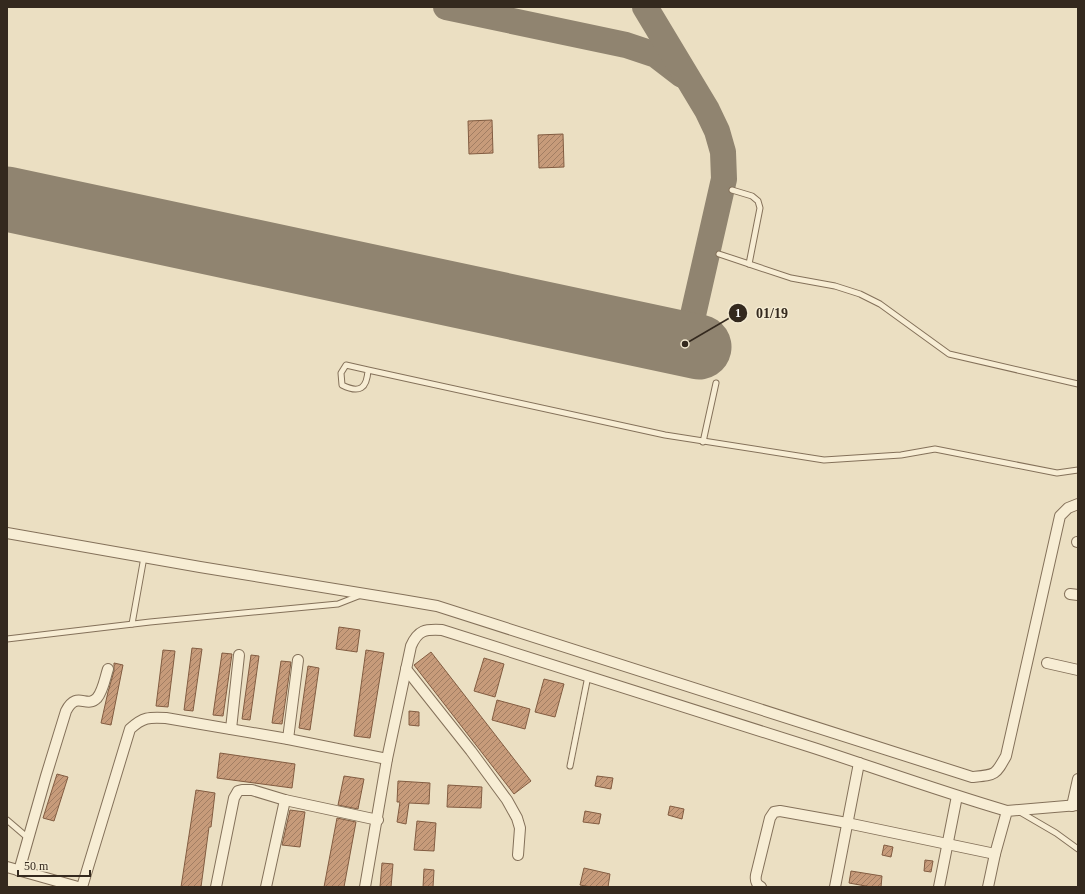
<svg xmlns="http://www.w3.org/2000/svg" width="1085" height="894" font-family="Georgia,serif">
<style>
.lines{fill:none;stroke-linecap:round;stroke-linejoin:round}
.taxiway{stroke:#908470;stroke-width:26}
.runway{stroke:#908470;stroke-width:65}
.building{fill:url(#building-hatch);stroke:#825c41}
.lane-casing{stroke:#84715a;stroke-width:7}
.street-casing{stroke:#84715a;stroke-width:12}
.lane{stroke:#f7edd4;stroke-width:5}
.street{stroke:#f7edd4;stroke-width:10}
.leader{fill:none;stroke:#34291e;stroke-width:1.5}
.callout-dot{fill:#34291e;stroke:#f3ead1;stroke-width:1.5}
.mark-label{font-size:12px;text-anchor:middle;font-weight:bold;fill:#fff}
.callout-label{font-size:14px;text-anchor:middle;font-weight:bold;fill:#34291e;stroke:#f3ead1;stroke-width:3;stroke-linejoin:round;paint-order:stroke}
</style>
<defs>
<pattern id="building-hatch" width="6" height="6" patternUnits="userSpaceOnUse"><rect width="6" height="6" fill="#c79b7a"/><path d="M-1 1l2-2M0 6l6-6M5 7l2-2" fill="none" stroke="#a27e63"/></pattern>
</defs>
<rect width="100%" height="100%" fill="#ebdfc2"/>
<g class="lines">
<g class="taxiway">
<path d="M446,7L626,45L656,55L682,75"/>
<path d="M645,7L707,110L717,131L723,152L724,179L693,315L685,344"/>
</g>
<path class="runway" d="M7,199L699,347"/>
</g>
<g class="building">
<path d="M492,120L493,153L469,154L468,121Z"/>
<path d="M563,134L564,167L539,168L538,135Z"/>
<path d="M339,627L360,630L357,652L336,649Z"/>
<path d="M192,648L202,649L193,711L184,710Z"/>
<path d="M163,650L175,651L168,707L156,706Z"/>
<path d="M366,650L384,653L370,738L354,736Z"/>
<path d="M431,652L531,781L514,794L414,665Z"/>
<path d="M222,653L232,654L223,716L213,715Z"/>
<path d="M251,655L259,656L250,720L242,719Z"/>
<path d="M484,658L504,664L495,697L474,691Z"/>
<path d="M281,661L291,662L282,724L272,723Z"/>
<path d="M114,663L123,665L111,725L101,723L108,692L114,671Z"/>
<path d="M308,666L319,668L310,730L299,728Z"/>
<path d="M544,679L564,684L555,717L535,712Z"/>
<path d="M497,700L530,709L525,729L492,720Z"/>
<path d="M409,711L419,712V726L409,725Z"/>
<path d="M220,753L295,764L292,788L217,778Z"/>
<path d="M57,774L68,777L54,821L43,818Z"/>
<path d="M344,776L364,779L358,809L338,805Z"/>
<path d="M597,776L613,778L611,789L595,786Z"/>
<path d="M398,781L430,783L429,804L409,803L406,824L397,822L400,802H397Z"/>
<path d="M448,785L482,787L481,808L447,807Z"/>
<path d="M196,790L215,793L211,827H209L201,887H181Z"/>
<path d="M670,806L684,809L682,819L668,815Z"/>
<path d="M290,810L305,812L300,847L282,845Z"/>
<path d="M585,811L601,814L599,824L583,822Z"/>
<path d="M337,818L356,822L344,887H324Z"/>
<path d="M417,821L436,823L434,851L414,850Z"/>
<path d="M884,845L893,847L891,857L882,855Z"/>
<path d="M925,860L933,861L931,872L924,871Z"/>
<path d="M382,863L393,864L391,887H380Z"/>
<path d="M584,868L610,874L608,887H591L580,885Z"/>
<path d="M424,869L434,870L433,887H423Z"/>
<path d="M851,871L882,876L881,887H871L849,883Z"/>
</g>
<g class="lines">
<defs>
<g id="lane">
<path d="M732,190L752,196L758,201L760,208L749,264"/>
<path d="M719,254L791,278L835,286L860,294L880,304L949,354L1078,384"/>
<path d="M368,370C367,388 360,394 342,385L341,373L346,365L368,370L665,435L824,460L901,455L935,449L1057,473L1078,470"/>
<path d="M703,442L716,383"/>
<path d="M132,624L144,557"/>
<path d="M7,639L150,622L338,604L361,595"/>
<path d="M570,766L588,676"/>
<path d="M1020,812L1056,833L1078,849"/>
<path d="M7,820L28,838"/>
</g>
<g id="street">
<path d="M7,533L200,567L402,600L437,606L972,777C995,775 995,776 1006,756L1060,516L1068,508L1078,504"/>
<path d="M1077,542H1078"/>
<path d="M1070,594L1078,595"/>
<path d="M1047,663L1078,670"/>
<path d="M406,669L471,751L507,800L517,818L520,828L518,855"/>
<path d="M231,729L239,655"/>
<path d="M288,739L298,660"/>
<path d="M1072,806L1078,779"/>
<path d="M7,867L78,887"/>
<path d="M19,871L46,776L66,711C77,690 86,709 97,698C103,691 105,678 108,669"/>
<path d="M82,887L130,729C143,717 149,717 166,718L288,739L387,759"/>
<path d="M216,887L234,798L238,791L242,790H252L285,800L378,820"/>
<path d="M266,887L285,800"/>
<path d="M365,887L387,759L411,646C418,630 425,629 442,630C566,669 690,708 814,748C878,769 942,792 1007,811"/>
<path d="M761,887C756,884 755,881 756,875L770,818L774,812L780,811L847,823L995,854"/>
<path d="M835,887L859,763"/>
<path d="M939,887L957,796"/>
<path d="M988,887L995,854L1007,811L1078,805"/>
</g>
</defs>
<use href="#lane" class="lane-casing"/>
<use href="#street" class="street-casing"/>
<use href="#lane" class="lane"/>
<use href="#street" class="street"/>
</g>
<path class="leader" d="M685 344L738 313"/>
<g class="callout-dot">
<circle cx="685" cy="344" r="4"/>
<circle cx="738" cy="313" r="10"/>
</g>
<g class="mark-label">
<text x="738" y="317">1</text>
</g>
<g class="callout-label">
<text x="772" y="318">01/19</text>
</g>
<rect width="1085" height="894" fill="none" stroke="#34291e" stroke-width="16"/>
<path d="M18 870v6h72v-6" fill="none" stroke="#34291e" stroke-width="2"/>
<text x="24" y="870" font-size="12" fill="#34291e" stroke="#f3ead1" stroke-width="3" paint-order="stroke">50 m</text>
</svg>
